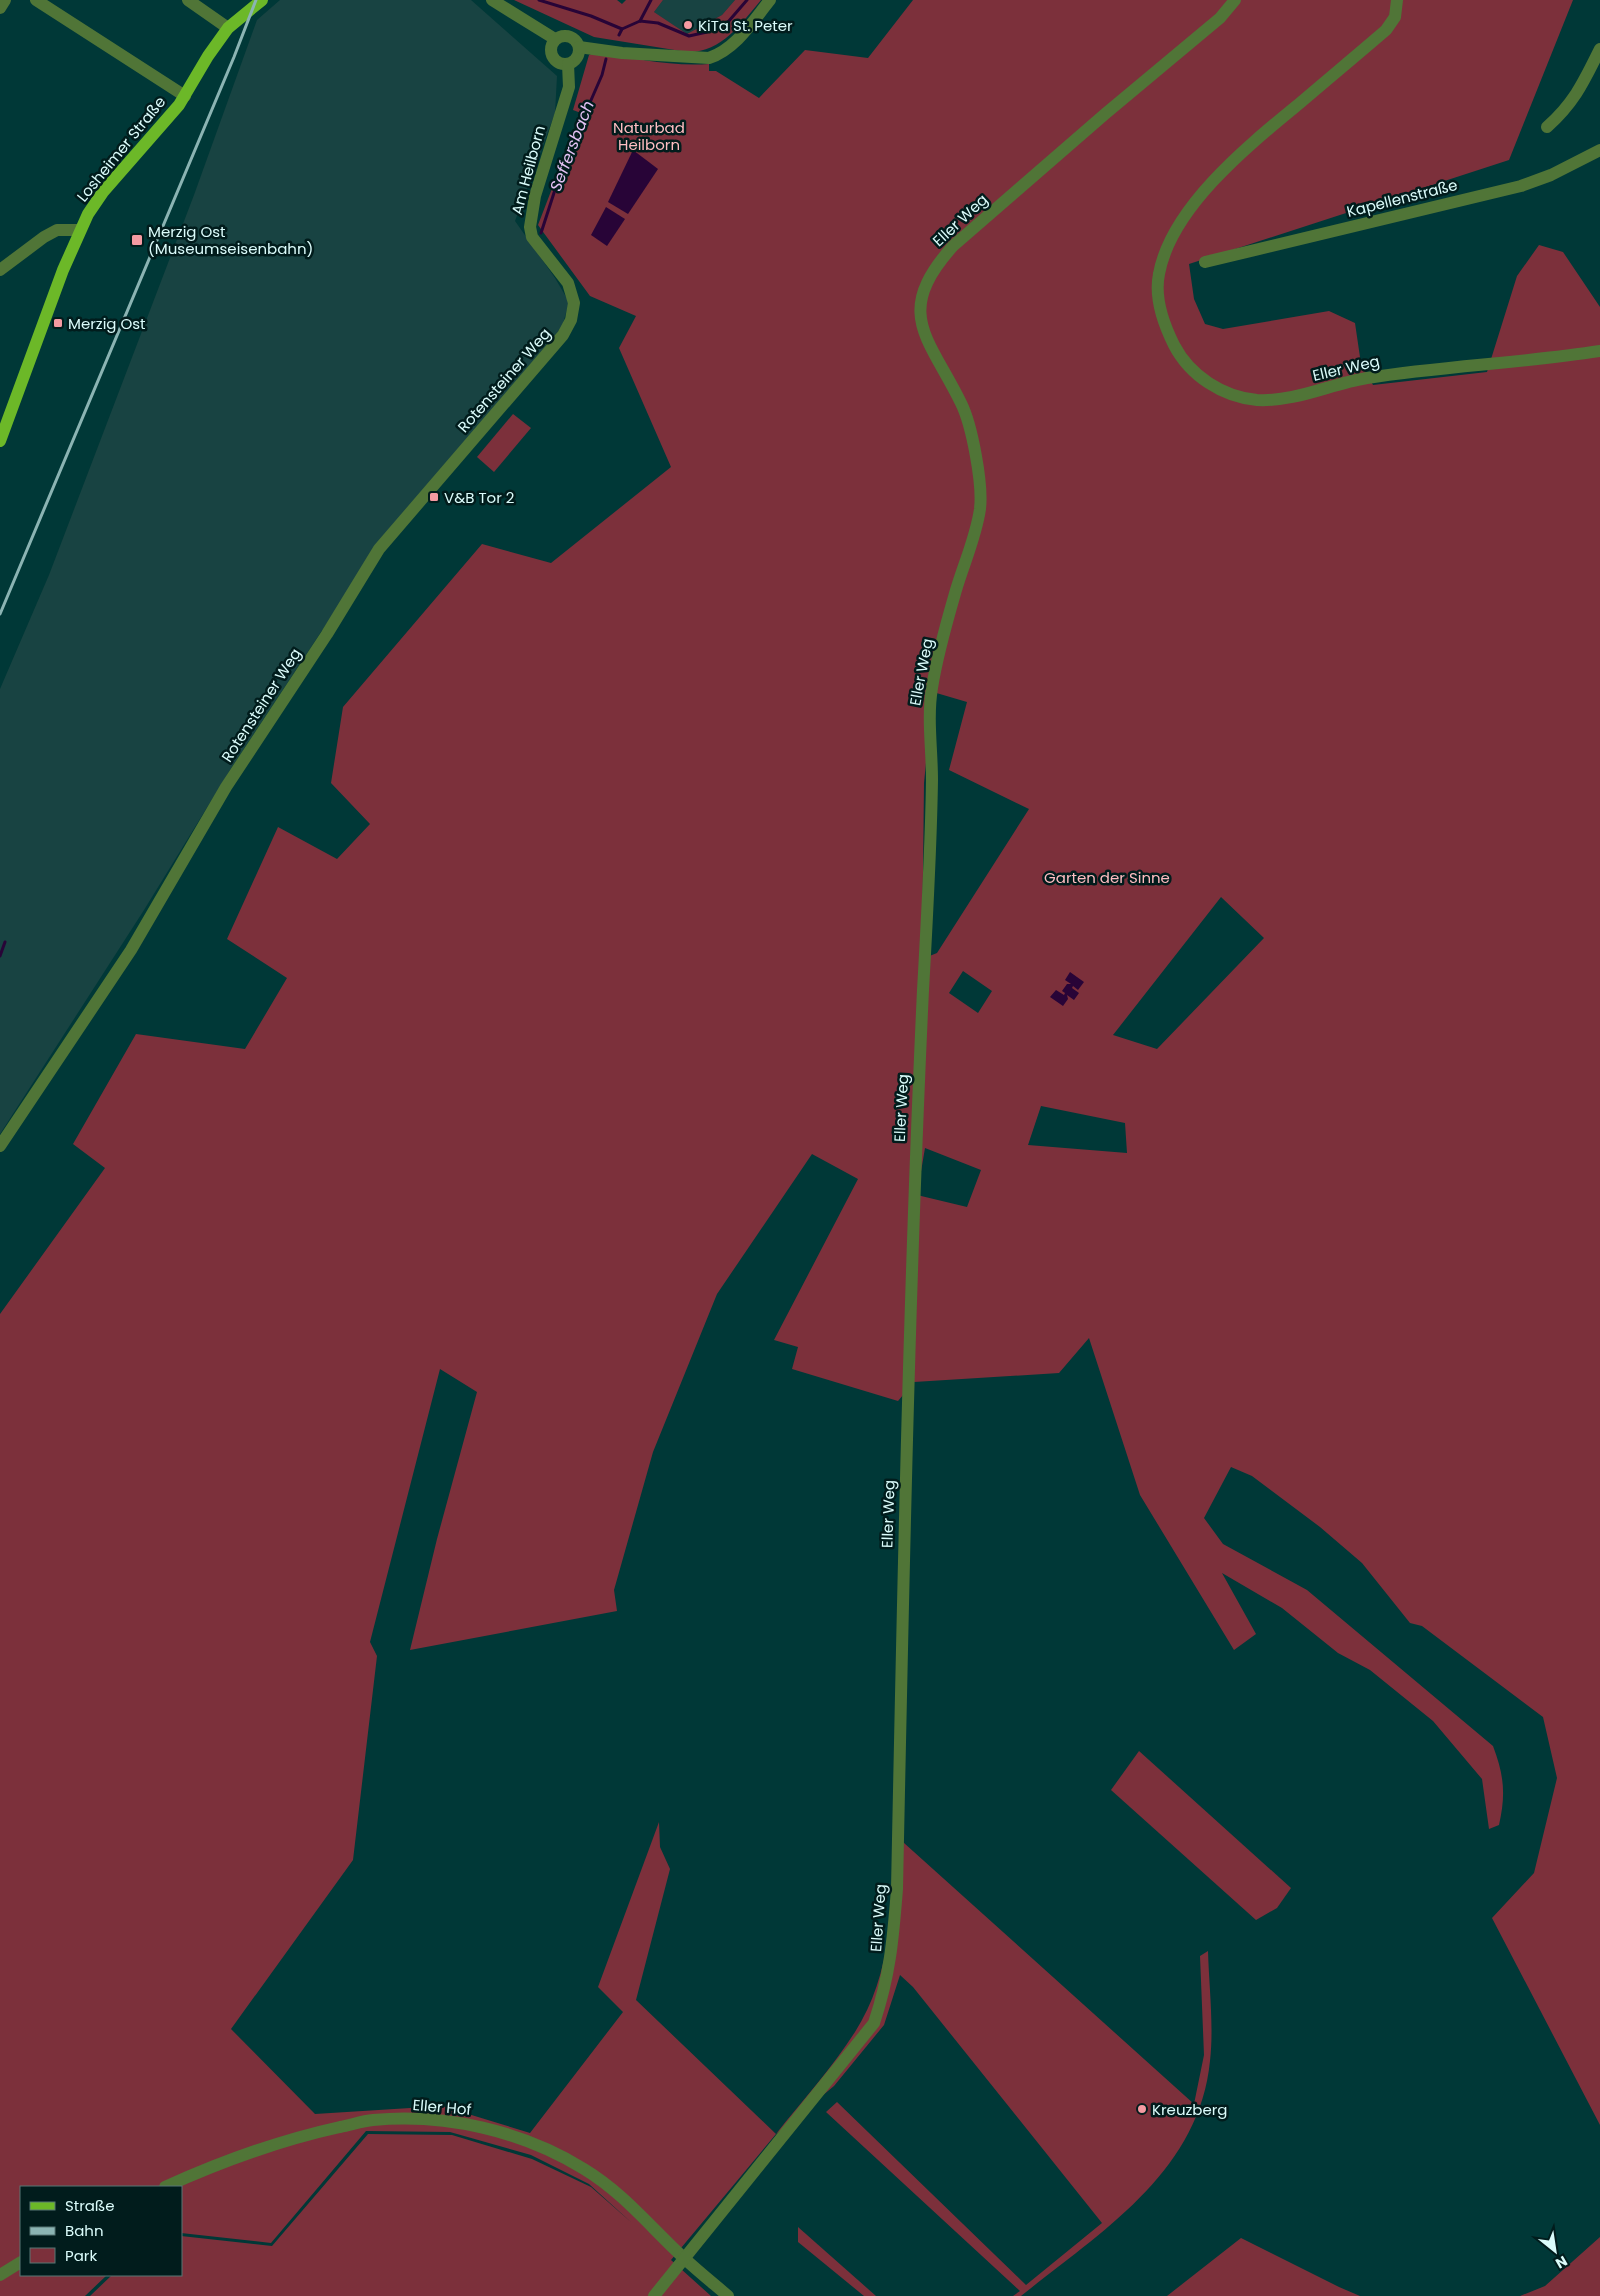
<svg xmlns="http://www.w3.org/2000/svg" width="1600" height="2296" font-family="Poppins,sans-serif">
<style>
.built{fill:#184342}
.green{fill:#7c303b;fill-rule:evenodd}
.water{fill:#280437}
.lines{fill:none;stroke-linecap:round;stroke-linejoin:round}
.stream{stroke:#280437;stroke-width:3}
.minor{stroke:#507537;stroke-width:12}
.major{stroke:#6cb828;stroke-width:12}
.rail{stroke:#8bb4b3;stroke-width:3}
.poi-dot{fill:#f49aa2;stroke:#011c1c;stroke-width:2}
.labels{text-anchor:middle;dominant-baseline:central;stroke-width:5;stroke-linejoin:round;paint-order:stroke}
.poi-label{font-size:15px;fill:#dbfcfb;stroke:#011c1c;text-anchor:start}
.park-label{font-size:15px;fill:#ffbdc2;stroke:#011c1c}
.street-label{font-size:15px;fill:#dbfcfb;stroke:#011c1c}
.water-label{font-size:16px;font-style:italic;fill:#e3c2f4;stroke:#011c1c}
</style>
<rect width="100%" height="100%" fill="#003837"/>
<g class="built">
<path d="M280,0H471L557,76L555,113L515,221L555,278L569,302L562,327L383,538L230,770L144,910L0,1134V689L49,575L194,195L257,20Z"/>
<path d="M663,0H735L722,15L687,34L654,12Z"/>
</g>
<g class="green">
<path d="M514,0H617L622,4L626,0H663L654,12L687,34L722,15L735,0H761C741,24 721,53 687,52L594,37Z"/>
<path d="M913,0H1573L1509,160L1189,264L1194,299L1205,324L1223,329L1329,311L1355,323L1361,364L1373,385L1487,372L1517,276L1539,245L1563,252L1600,307V2125L1492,1918L1534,1873L1557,1778L1543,1717L1422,1626L1410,1623L1362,1563L1320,1527L1252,1476L1231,1467L1204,1518L1223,1544L1307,1590L1493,1746C1504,1775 1506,1794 1499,1825L1489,1829L1482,1779L1433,1721L1370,1670L1338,1653L1282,1608L1222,1573L1256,1634L1234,1650L1140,1495L1089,1338L1059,1373L914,1382L898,1401L792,1369L798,1347L774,1340L858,1179L812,1154L717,1294L653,1452L614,1590L617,1611L410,1650L437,1539L477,1392L440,1369L370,1642L377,1656L353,1860L231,2029L315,2114L442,2106L530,2133L623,2012L598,1987L659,1822L660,1847L670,1869L636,2000L776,2134C802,2101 832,2068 855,2032C892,1975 894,1899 894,1834L1194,2104L1204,2055L1200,1956L1208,1951C1209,1986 1214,2026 1210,2061C1199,2172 1101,2232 1021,2296H1013L1020,2291L826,2112L837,2102L1026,2285L1102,2223L913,1987L900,1975L884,2025L834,2086L776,2134L671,2260L711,2296H90L112,2275H181V2236L272,2246L368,2134L452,2135L532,2159L591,2187L632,2223L589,2184L531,2155L450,2132L366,2131L271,2243L181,2233V2187H21V2275H107L85,2296H0V1314L105,1168L73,1144L136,1034L245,1049L287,978L227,939L278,827L337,859L370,824L331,783L343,707L482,544L551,563L671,467L619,348L636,316L590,296L538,225L581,113L573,110L589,55L596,52C633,58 672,67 709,64V71H716L759,98L805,50L868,58ZM933,692L967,702L949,770L1029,809L937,953L922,959L924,783ZM1221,897L1264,938L1157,1049L1113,1035ZM963,971L992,991L978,1013L949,993ZM1041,1106L1125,1123L1127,1153L1028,1145ZM925,1148L981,1170L967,1207L917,1195Z"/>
<path d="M513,414L531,428L494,472L477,457Z"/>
<path d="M1139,1751L1291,1888L1277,1908L1256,1920L1111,1790Z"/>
<path d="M798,2227L876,2296H864L798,2242Z"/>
<path d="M1600,2237V2296H1520L1545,2286Z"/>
<path d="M1241,2238L1339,2287L1360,2296H1167Z"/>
</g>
<g class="water">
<path d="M633,150L658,169L628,214L608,202Z"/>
<path d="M606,207L625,219L607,246L591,235Z"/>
<path d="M1070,972L1084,982L1078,990L1073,986L1072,988L1079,993L1074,1000L1067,995L1068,999L1063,1006L1050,997L1056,990L1064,995L1065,993L1062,991L1067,984H1071L1065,980Z"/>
</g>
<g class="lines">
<g class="stream">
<path d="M539,0L591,16L622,29"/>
<path d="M640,21L651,0"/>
<path d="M619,35L622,29L640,21L658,23L689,36L707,32L728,22L747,0"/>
<path d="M541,233L564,162L602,75L606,59"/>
<path d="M0,956L5,942"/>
</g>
<g class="minor">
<path d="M36,0L185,96"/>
<path d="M188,0L228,28"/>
<path d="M492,0L555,39"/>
<path d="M1397,0L1395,17L1386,30C1357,55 1328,79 1300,103C1250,144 1171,207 1159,274C1154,298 1163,323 1174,345C1190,376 1223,397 1257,400C1296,402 1330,384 1367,378C1445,366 1523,363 1600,351"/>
<path d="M0,8L5,0"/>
<circle cx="565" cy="50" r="14"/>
<path d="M579,47L622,53L709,58C736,49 753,21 770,0"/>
<path d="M1547,127C1575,102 1584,81 1600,49"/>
<path d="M1205,262L1521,186L1551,175L1600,150"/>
<path d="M0,270L44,237L57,230H79"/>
<path d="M0,1146L131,950L226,787L327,634L379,549L563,335L571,320L574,303L568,283L532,237L530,227L535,196L569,87L568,64"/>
<path d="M165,2187C220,2162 281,2140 340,2127C351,2125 362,2121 373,2120C445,2113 523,2131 584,2169C625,2194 651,2228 685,2259C699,2272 714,2284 728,2296"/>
<path d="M0,2275L21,2262"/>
<path d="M654,2296L874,2023C890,1975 893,1940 897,1889C903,1590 909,1290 923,990C927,920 931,850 932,780C932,749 927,718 932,688C937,655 947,621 956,590C964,563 976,537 980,509C983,484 972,425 961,403C928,336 893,313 953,246L1105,114L1220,18L1235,0"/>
</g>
<path class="major" d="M0,441L63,270L88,214L103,192L179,105L208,56L228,28L262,0"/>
<path class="rail" d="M0,614L234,57L256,0"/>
</g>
<g class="poi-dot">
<circle cx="688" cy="25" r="5"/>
<rect x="131" y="234" width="12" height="12" rx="2.5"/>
<rect x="53" y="318" width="10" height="10" rx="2.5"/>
<rect x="429" y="492" width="10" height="10" rx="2.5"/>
<circle cx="1142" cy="2109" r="5"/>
</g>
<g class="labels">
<g class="poi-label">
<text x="698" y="25">KiTa St. Peter</text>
<text x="148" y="231">Merzig Ost<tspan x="148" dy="17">(Museumseisenbahn)</tspan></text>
<text x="68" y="323">Merzig Ost</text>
<text x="444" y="497">V&amp;B Tor 2</text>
<text x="1152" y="2109">Kreuzberg</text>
</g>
<g class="park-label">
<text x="649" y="127">Naturbad<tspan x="649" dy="17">Heilborn</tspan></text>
<text x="1107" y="877">Garten der Sinne</text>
</g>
<g class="street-label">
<text transform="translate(121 149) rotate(-51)">Losheimer Straße</text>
<text transform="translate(528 170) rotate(-75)">Am Heilborn</text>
<text transform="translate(1402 198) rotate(-14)">Kapellenstraße</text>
<text transform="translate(960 220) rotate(-43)">Eller Weg</text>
<text transform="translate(1346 368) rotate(-13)">Eller Weg</text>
<text transform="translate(504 380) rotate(-49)">Rotensteiner Weg</text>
<text transform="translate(921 672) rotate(-79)">Eller Weg</text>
<text transform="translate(261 705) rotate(-57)">Rotensteiner Weg</text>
<text transform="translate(901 1108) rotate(-87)">Eller Weg</text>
<text transform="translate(888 1514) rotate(-88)">Eller Weg</text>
<text transform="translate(878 1918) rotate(-86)">Eller Weg</text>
<text transform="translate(442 2107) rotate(5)">Eller Hof</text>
</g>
<g class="water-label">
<text transform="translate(572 146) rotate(-69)">Seffersbach</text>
</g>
</g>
<rect x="20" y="2186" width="162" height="90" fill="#011c1c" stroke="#587675"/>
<rect x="30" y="2202" width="25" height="8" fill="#6cb828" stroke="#587675"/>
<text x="65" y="2211" font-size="15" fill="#dbfcfb">Straße</text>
<rect x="30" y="2227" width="25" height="8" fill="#8bb4b3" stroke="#587675"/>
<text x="65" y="2236" font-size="15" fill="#dbfcfb">Bahn</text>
<rect x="30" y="2248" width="25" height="15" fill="#7c303b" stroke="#587675"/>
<text x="65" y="2261" font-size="15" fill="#dbfcfb">Park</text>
<g transform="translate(1555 2251) rotate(150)" stroke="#011c1c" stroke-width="4" paint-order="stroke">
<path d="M0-4L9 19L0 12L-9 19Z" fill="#dbfcfb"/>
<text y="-8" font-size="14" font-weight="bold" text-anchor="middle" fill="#dbfcfb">N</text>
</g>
</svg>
